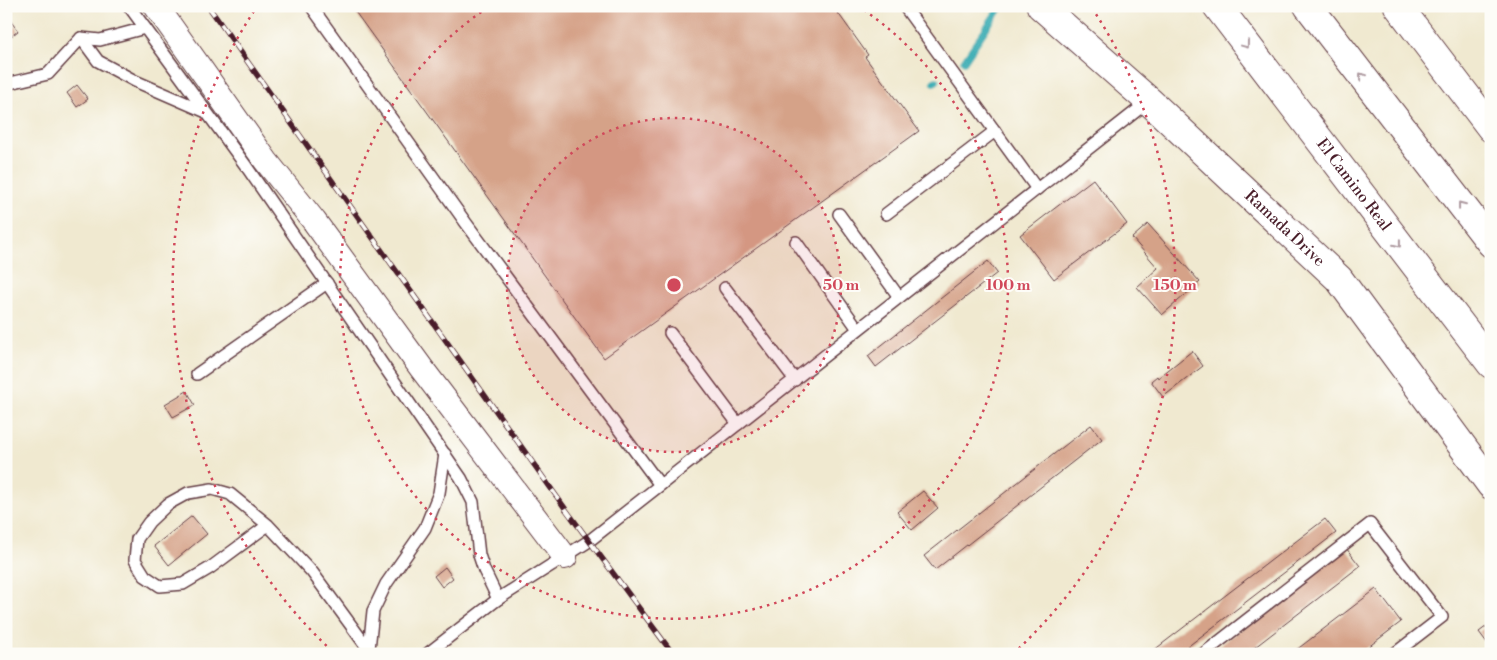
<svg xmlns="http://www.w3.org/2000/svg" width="1497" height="660" font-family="'Libre Bodoni',serif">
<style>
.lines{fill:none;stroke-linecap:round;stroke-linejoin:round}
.stream{stroke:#39abb2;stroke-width:7}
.building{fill:#d5a288}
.lane-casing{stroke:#633d44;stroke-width:14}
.street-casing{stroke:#633d44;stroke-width:26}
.secondary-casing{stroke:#633d44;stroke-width:30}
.highway-casing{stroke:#633d44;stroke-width:30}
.lane{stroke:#fff;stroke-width:11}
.street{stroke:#fff;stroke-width:24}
.secondary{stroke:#fff;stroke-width:28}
.highway{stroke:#fff;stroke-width:28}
.rail-casing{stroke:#4a1f2b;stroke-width:5.5}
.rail{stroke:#fdfcf7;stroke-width:4;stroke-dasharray:11;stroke-linecap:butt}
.oneway{stroke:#ae9aa0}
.ring{fill:none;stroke:#d1495b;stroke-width:2.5;stroke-dasharray:2.5 5}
.labels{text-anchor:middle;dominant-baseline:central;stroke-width:4;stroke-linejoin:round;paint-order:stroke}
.street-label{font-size:16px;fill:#4a1f2b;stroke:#fdfcf7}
.centre{fill:#d1495b;stroke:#fdfcf7;stroke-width:2.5}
.ring-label{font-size:15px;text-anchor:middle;font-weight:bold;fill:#d1495b;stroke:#fdfcf7;stroke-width:4;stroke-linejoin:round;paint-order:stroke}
</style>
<rect width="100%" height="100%" fill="#fdfcf7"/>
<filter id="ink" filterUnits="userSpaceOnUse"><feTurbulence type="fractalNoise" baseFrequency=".02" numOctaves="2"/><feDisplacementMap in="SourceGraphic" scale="10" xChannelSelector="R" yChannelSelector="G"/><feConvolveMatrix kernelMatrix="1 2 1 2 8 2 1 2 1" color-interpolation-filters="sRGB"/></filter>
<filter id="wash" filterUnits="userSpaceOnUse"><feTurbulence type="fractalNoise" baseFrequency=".0096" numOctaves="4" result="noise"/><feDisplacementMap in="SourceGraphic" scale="20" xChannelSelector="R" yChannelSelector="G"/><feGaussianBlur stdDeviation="1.12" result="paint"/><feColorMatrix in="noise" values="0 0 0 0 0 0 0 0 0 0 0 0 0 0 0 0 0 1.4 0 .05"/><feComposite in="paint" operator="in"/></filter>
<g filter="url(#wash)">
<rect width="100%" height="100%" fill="#f0e9d0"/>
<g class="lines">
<g class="stream">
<path d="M964,61L1001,6"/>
<path d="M934,82L936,81"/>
</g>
</g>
<g id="blocks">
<g class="building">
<path d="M351,6H833L868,55L865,57L919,131L604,358Z"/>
<path d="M6,15L18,31L6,40Z"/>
<path d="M77,85L88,99L77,107L67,93Z"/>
<path d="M1093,179L1127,224L1054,279L1020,235Z"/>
<path d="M1148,224L1200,282L1162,315L1137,287L1158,268L1132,238Z"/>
<path d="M988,261L997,273L876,367L868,356Z"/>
<path d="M1192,351L1203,366L1163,397L1151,381L1157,376L1158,378Z"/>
<path d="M187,391L195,405L173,417L165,404Z"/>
<path d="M1091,425L1102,439L935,570L924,556Z"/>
<path d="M923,491L938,508L912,530L897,512Z"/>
<path d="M192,516L207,534L169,565L154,546Z"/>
<path d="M1325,519L1336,533L1178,654H1149Z"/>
<path d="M1346,548L1360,566L1246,654H1209Z"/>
<path d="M445,567L453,578L442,587L434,576Z"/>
<path d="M1376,589L1401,622L1359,654H1291Z"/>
<path d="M1491,623V648L1479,632Z"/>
</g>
</g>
</g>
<g filter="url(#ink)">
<use href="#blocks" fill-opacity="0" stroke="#633d44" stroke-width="1"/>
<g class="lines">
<defs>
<g id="lane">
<path d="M129,6L246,166L461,478L473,502L479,555L484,570L498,599"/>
<path d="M311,6L466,223L660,485"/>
<path d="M904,6L1037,189"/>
<path d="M81,38L98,61L135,81L204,111"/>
<path d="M6,84L48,74L81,38L100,40L145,28"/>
<path d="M839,214L899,297"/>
<path d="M886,214L995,131"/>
<path d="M796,242L858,329"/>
<path d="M725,288L795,380"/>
<path d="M670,333L738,424"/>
<path d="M197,374L327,283"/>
<path d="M268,525L210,568L183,584L160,586L145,576L135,560L137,539L149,522L168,504L188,493L212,489L230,494L268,525L312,572L372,654"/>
<path d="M369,649L373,611L386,584L425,528L439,493L445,454"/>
<path d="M427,654L498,599L589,541L1149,101"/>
<path d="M1203,654L1370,524L1442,617L1394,654"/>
</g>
<path id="street" d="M156,6L266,161L314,221L422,369L565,557"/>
<g id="secondary">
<path id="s1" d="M1041,6L1149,101L1339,279L1491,485"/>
<path d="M1398,6L1491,128"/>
</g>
<g id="highway">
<path id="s2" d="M1217,6L1491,364"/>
<path d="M1308,6L1491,243"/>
</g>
</defs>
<use href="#lane" class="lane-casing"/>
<use href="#street" class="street-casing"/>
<use href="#secondary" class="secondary-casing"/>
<use href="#highway" class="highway-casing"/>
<use href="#lane" class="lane"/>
<use href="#street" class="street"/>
<use href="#secondary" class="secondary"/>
<use href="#highway" class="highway"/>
<defs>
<path id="rail" d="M208,6L567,511L673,654"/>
</defs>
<use href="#rail" class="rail-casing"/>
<use href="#rail" class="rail"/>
</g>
<defs><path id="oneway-chevron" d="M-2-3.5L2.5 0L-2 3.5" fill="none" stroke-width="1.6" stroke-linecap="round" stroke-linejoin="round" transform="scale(1.25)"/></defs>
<g class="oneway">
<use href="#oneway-chevron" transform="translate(1246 45) rotate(53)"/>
<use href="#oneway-chevron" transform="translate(1362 76) rotate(-128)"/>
<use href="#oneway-chevron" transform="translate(1461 205) rotate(-128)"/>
<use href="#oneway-chevron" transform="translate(1398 244) rotate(52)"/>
</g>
</g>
<circle cx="674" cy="285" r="167" fill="#d1495b" fill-opacity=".12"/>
<g class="ring">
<circle cx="674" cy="285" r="167"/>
<path d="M858 6A334 334 0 1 1 490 6"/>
<path d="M332 651A501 501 0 0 1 256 8M1092 8A501 501 0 0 1 1016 651"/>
</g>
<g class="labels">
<g class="street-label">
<text stroke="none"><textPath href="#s2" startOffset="225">El Camino Real</textPath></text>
<text stroke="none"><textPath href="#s1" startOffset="330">Ramada Drive</textPath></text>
</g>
</g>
<circle cx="674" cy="285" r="8" class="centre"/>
<g class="ring-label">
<text x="841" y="290">50 m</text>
<text x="1008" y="290">100 m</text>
<text x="1175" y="290">150 m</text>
</g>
<rect width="1497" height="660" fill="none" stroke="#fdfcf7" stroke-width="25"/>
</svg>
